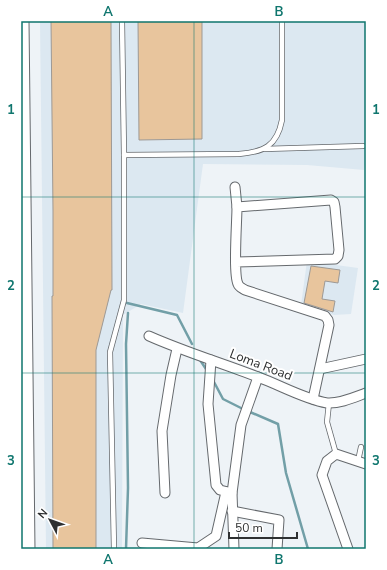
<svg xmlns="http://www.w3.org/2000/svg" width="387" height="570" font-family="'Nunito Sans',sans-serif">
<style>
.built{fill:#dce8f1}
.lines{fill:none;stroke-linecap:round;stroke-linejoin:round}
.stream{stroke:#729fa7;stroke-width:2.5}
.building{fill:#e8c59d;stroke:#9d9995}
.lane-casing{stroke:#65696d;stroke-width:6}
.street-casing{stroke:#65696d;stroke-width:11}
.secondary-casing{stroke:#65696d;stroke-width:15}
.lane{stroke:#fff;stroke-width:4.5}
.street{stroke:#fff;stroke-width:9}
.secondary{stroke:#fff;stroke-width:13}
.grid{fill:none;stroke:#0f766e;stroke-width:1;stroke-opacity:0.55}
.labels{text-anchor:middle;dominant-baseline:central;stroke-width:4;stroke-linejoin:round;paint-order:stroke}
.street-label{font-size:13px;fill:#2e3031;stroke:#fff}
.neatline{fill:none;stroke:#0f766e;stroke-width:1.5}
.grid-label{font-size:13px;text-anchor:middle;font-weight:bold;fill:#0f766e}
</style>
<rect width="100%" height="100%" fill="#eef3f7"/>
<g class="built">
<path d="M40,21H366V160L364,170L307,165L203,164L183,313L141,304L123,315L122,549H46Z"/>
<path d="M307,261L358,268L351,314L334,315L301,305Z"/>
</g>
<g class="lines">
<g class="stream">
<path d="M127,303L177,315L192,344"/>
<path d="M200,360L208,372"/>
<path d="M214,382L223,399L241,408"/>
<path d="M250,412L278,424L286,473L308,549"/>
<path d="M126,549L128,488L126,344L128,313"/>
</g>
</g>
<g class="building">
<path d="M51,21H111L112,290H111L96,350V549H53L52,296H53V211Z"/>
<path d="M138,21H202V139L139,140Z"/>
<path d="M311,266L340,270L338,283L325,281L322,299L335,301L333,312L304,303Z"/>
</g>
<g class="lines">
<defs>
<g id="lane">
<path d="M264,149L363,146"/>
<path d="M124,155L239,154C264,152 277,146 282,120V21"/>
<path d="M329,403L327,422L336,454"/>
<path d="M358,461L361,447"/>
<path d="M114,549L110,352L124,300V155L122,21"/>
</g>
<g id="street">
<path d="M235,187L237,207"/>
<path d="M236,262L335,259L338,256L339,250L335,207L334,202L331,200L237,207C237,221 233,274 238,284C239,287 242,288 245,290L325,316L328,320L329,325L313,399"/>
<path d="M149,336C185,352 222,363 258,377C280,385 304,399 327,403C340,404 355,397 366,393"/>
<path d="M211,360L208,404L216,485L220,490L232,493"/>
<path d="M320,369L366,359"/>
<path d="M165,493L162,431L171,375L177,349"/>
<path d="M232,511L279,520L277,549"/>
<path d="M142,543L198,548L216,536L226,492"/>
<path d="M234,549L232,493L241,425L258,377"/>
<path d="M348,549L322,475L327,461L336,454L366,464"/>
</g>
<path id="secondary" d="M22,21L28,549"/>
</defs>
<use href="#lane" class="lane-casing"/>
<use href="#street" class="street-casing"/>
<use href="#secondary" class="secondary-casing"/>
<use href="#lane" class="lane"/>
<use href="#street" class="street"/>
<use href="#secondary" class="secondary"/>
</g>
<path class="grid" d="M194,21V549M21,197H366M21,373H366"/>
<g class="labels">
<g class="street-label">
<text transform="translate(261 365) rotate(21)">Loma Road</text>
</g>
</g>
<rect width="387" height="570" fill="none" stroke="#ffffff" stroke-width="44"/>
<g transform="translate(50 520) rotate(311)" stroke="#ffffff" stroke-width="3" paint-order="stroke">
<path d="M0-3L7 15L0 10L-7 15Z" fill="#2e3031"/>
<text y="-6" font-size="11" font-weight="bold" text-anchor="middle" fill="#2e3031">N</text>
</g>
<path d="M229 532v6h68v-6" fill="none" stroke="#2e3031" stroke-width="2"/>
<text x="235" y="532" font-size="12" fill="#2e3031" stroke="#ffffff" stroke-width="3" paint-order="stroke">50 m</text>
<rect x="22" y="22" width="343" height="526" class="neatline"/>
<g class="grid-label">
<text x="108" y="16">A</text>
<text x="279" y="16">B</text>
<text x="11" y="114">1</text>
<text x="376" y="114">1</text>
<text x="11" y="290">2</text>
<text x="376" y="290">2</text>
<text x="11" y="465">3</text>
<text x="376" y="465">3</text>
<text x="108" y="564">A</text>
<text x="279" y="564">B</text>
</g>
</svg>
